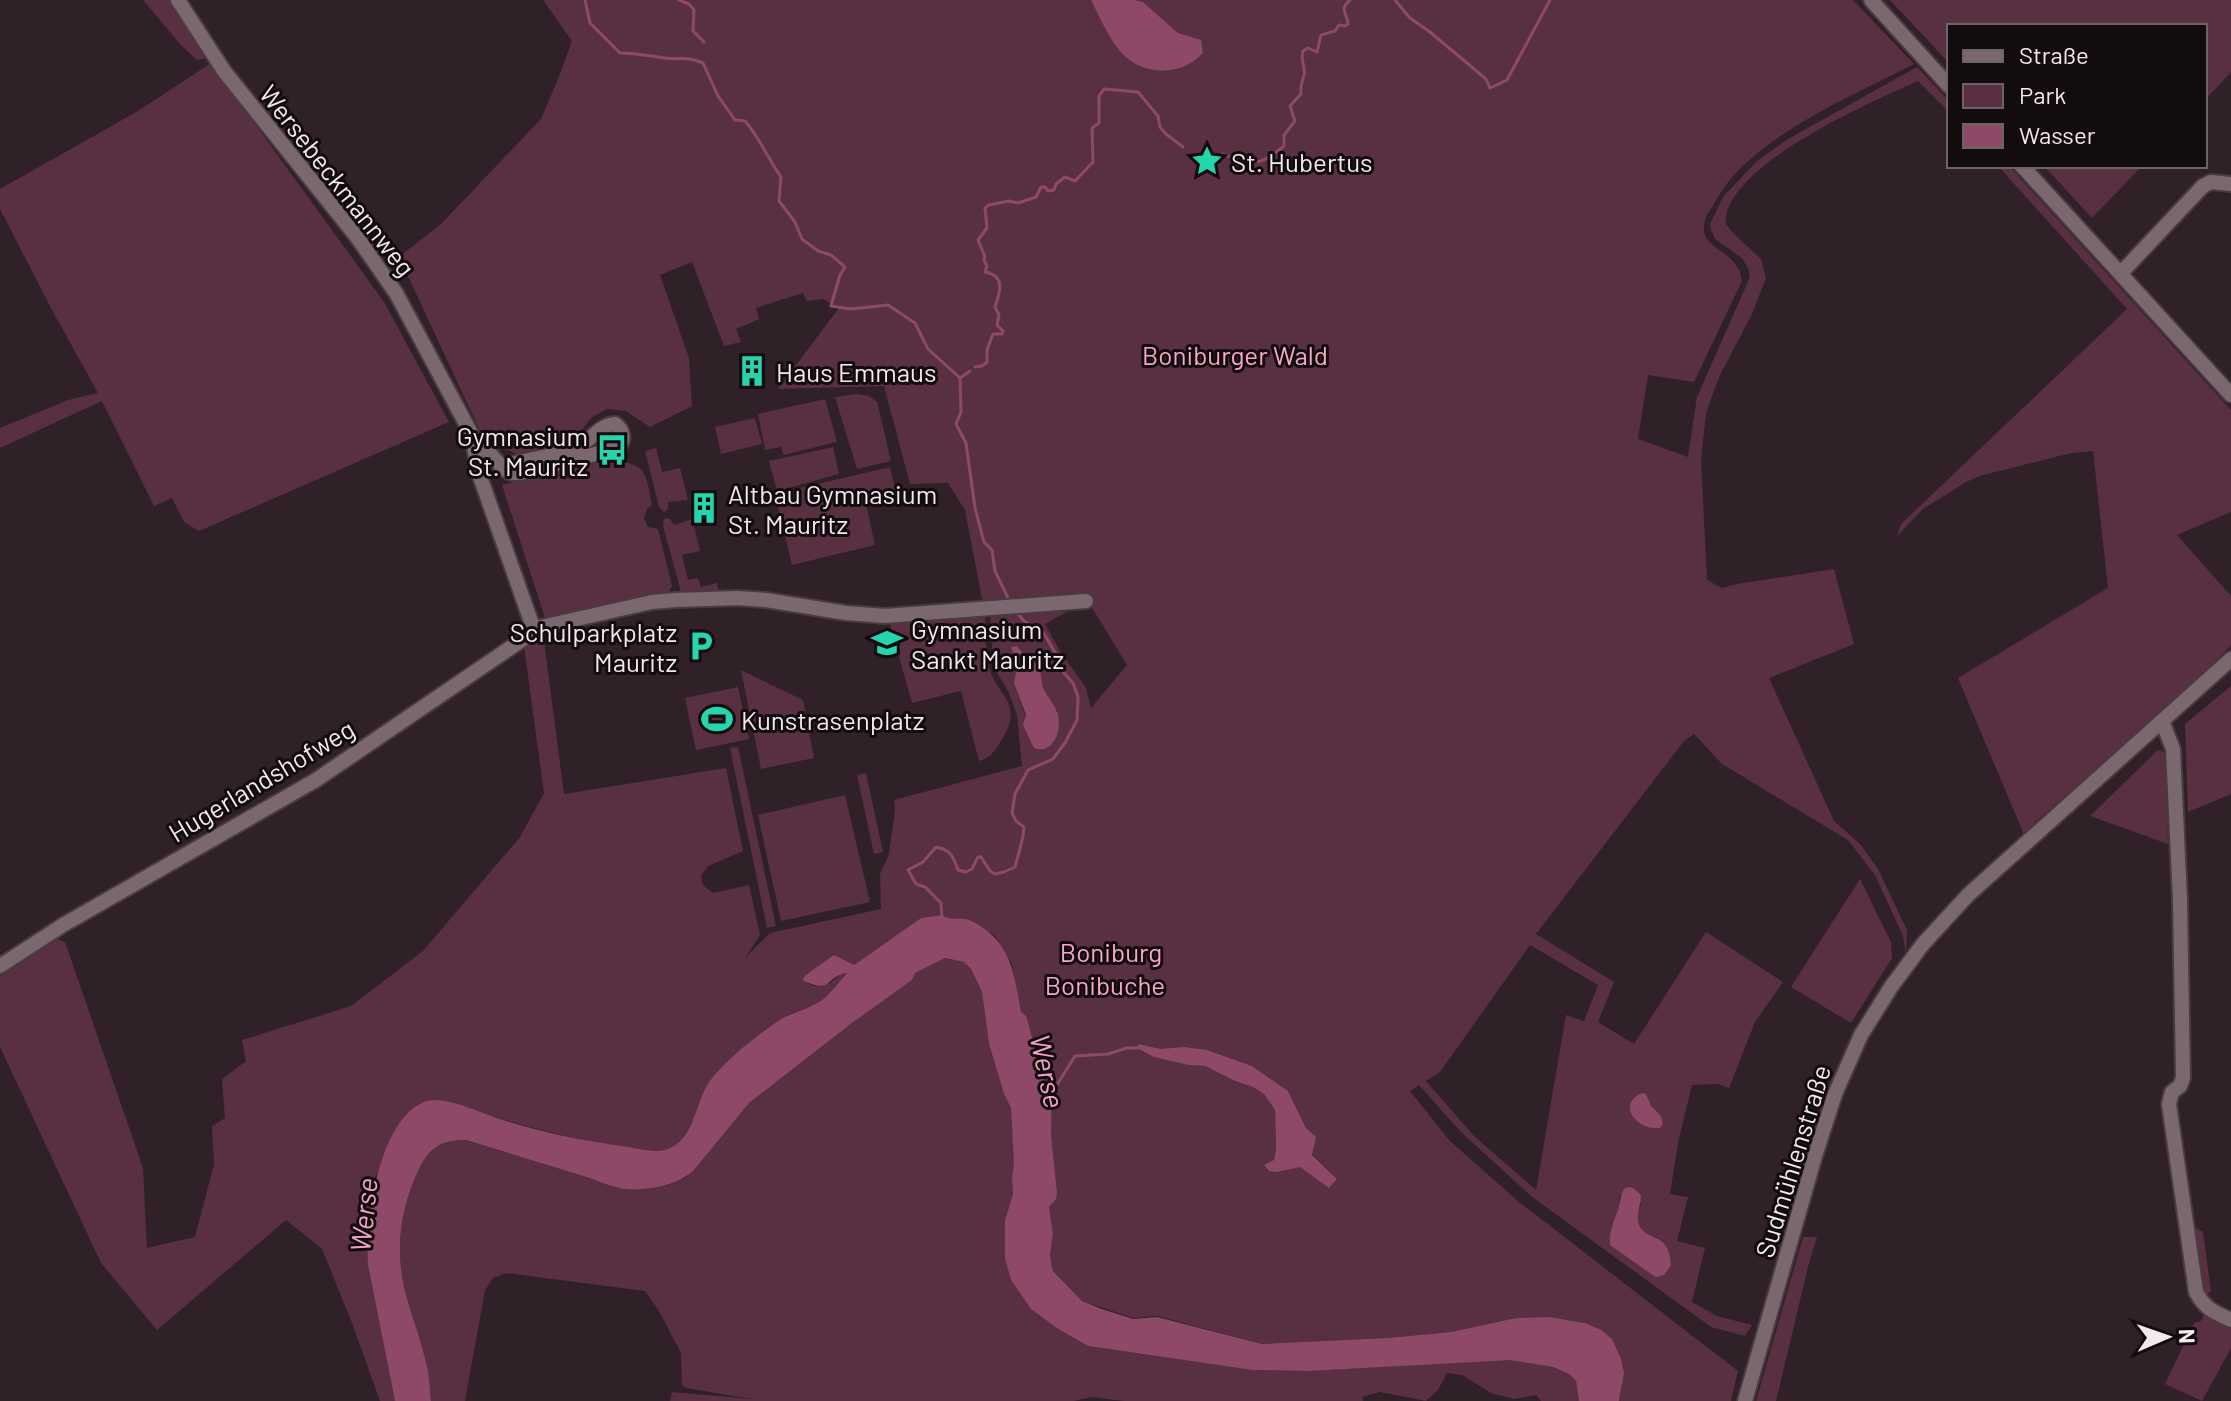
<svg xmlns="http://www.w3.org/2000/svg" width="2231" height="1401" font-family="Barlow,sans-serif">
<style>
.green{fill:#583042;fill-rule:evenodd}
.water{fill:#8e4969}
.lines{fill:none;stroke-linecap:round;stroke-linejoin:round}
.stream{stroke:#8e4969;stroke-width:3}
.minor-casing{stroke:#483b41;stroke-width:18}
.minor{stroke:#7b686f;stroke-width:14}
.labels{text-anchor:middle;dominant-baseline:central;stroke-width:6;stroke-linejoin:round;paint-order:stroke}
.poi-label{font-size:26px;fill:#f4e9ed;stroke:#130c0f;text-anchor:start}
.street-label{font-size:26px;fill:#f4e9ed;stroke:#130c0f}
.park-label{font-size:26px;fill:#f9a7c9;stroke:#130c0f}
.water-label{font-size:28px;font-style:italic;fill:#f4a2c5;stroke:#130c0f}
</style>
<rect width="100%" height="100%" fill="#302027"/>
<g class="green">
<path d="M143,0H173L207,58L197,60L181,45Z"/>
<path d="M543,0H1091L1119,50L1132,62L1178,33L1143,2L1135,0H1853L1914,64C1851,97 1749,138 1715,202C1710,211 1703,219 1704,230C1705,250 1739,252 1742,281L1694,382L1648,375L1638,439L1688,457L1697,397L1750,277L1748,268L1742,258L1715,239L1711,230L1710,224L1723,197L1757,161L1788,139L1917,67L1949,101V112L1918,81C1866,104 1754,154 1729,206C1726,211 1726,217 1726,224L1733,233L1761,259L1766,278L1752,314L1719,377L1706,413L1701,460L1707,580L1722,588L1737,584L1834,569L1854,644L1769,678L1834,821L1860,844L1878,869L1907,930L1906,955L1903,936L1875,875L1848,840L1722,764L1694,734L1684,741L1536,934L1614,982L1598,1022L1634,1044L1706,932L1783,982L1755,1022L1729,1088L1717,1084L1692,1085L1678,1143L1670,1194L1688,1197L1677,1241L1705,1248L1692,1302L1717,1316L1752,1325L1745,1336L1711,1327L1532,1197L1460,1131L1419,1085L1410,1091L1450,1141L1519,1202L1738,1371L1731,1401H1619L1622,1387L1585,1323L1551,1317L1516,1318L1451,1332L1387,1338L1262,1344L1157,1316L1133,1318L1082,1301L1053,1271L1050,1256L1053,1233L1049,1207L1057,1192L1051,1134L1052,1093L1046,1086L1037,1050L1021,1013L1012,964L995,936L969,919L949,920L942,915L921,918L854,965L808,983L814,986L830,983L841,974L847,973C839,982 831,993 822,1000C810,1008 795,1011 783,1018C762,1029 743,1048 726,1064C720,1070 711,1079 706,1087C696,1105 695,1135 676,1146C643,1165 484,1114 444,1101L375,1176L367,1244L368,1265L395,1401H380L352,1323L322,1249L286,1220L157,1330L101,1263L0,1047V976L55,938L65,942L143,1168L147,1248L195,1237L214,1164L212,1126L225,1118L222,1079L246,1061L242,1040L351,1006L423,951L520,837L544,793L524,646L544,641L564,794L726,768L743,851L708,866L701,876L703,885L713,893L749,885L760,935L745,958L770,933L881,909L880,874L889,854L895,810L894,800L1022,766L1017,715L1009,693L996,671L993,661L990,611L1067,612L1045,624L1060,651L1086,688L1091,708L1127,665L1091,606L987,605L982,599L965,510L948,483L910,484L884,386L778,389L839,308L823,299L807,301L803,293L756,308L759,319L736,329L741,342L724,346L692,262L660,275L689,358L692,406L650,427L626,411L607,409L591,418L575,439L518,455L483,437L399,257L442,223L541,119L560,74L572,41ZM1030,660C1042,668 1039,678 1044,689C1048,697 1054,705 1058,712L1026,718C1021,701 1012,685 1017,667ZM1530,945L1598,985L1584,1021L1566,1015L1536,1190L1474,1136L1426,1081L1440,1072ZM1140,1044L1161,1049L1207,1050L1252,1066L1288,1091L1306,1128L1315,1137L1312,1154L1337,1179L1329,1187L1300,1167L1274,1160L1276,1149L1275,1110L1264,1094L1253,1087L1235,1081L1205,1066L1188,1065L1172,1061ZM1620,1195L1641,1204C1634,1224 1638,1233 1659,1238L1610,1231L1618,1210Z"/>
<path d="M1890,0H2231V72L2205,100V26H1949V63Z"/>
<path d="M211,63L384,302L449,422L199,531L184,522L172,498L154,506L102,401L0,448V428L68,400L98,393L52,310L0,209V189L138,111Z"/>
<path d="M1998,166H2009L2231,410V512L2177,535L2231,596V645L2190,687L2035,822L2025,837L1958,678L2108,588L2093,451L2071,453L1983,475L1966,482L1923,509L1897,536L1901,524L2127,309Z"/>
<path d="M2044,166H2142L2092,218Z"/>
<path d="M856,394L869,396L877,402L891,461L857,469L835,397Z"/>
<path d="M825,399L837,442L783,455L781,447L765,450L758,414Z"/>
<path d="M755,418L762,444L721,454L715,427Z"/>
<path d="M833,447L839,474L777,491L769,461Z"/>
<path d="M656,448L662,472L680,468L688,500L668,502V509L664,512L659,507L645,451Z"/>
<path d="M626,455L629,464C649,466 648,489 652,505L647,509L644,518L648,527L658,529L672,586L667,595L545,618L502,485Z"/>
<path d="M890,467L897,496L866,504L875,545L792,565L775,494Z"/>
<path d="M665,518L670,519L674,525L692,519L700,551L682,555L688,580L698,578L701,587L717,583L719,595L682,596L664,529L663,522Z"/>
<path d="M985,612C986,628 985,646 988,662C993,696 1027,700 1001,741C995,751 990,758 979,761L961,691L912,703L888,617Z"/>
<path d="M741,670L803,700L814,758L761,769Z"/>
<path d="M2231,686V794L2188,812L2185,724Z"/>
<path d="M738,687L749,739L696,750L685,698Z"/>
<path d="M738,747L776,926L767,928L730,748Z"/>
<path d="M2161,750L2166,755L2168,844L2090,816L2157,751Z"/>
<path d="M866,773L883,852L874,854L857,775Z"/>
<path d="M845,795L870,902L781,921L758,815Z"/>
<path d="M1860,879L1891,942L1892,958L1851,1023L1791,987Z"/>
<path d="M945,958L964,962L971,969L982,992L989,1044L1004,1094L1011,1108L1015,1164L1012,1179L1013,1194L1005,1220V1259L1011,1279L1031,1309L1058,1329L1088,1346L1252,1370L1309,1371L1510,1359L1553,1367L1569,1374L1576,1381L1579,1401H1541L1536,1395L1514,1399L1491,1393L1462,1375L1447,1373L1438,1390L1426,1401L1380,1392L1362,1397L1363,1401H1124L1091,1397L1074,1401H670L672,1392L752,1399L686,1388L682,1385L681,1353L659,1311L645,1291L506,1273L493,1278L485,1290L465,1401H431C430,1386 429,1372 425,1358C418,1328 404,1299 401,1268C397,1235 404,1201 418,1171C429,1148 440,1140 465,1140L590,1178L617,1188L685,1178L749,1103L852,1023L911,980L915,973Z"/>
<path d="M2187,1227L2196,1228L2203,1232L2211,1292L2203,1295Z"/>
<path d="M1803,1237H1817L1808,1267L1776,1401H1756Z"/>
<path d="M2205,1313L2231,1327V1348L2202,1401L2165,1384L2194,1323L2201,1321Z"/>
</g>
<g class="water">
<path d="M1091,0H1135L1143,2L1178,33L1201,40L1203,53C1180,77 1141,77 1119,50C1108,36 1099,16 1091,0Z"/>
<path d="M1017,646C1023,656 1034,659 1039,669C1042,675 1041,681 1043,687C1047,697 1056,705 1058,715C1062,731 1053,755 1034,748L1023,725L1026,715L1014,683L1017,667L1011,647Z"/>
<path d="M942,915C952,922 963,916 972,921C1012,942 1014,973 1021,1012L1026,1016L1046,1086L1052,1093L1051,1134L1057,1192L1056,1199L1049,1207L1053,1233L1050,1256L1053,1271L1082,1301L1102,1309L1133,1319L1157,1317L1262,1344L1387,1338L1451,1332L1516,1318L1550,1317L1585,1323L1601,1330L1612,1339L1621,1359L1624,1373L1619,1401H1579L1576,1381L1569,1374L1553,1367L1510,1360L1309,1371L1252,1370L1088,1346L1058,1329L1031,1309L1011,1280L1005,1259V1220L1013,1194L1012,1179L1014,1164L1011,1108L1004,1094L989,1044L982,992L971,969L964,962L945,958L915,973L912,980L852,1023L749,1103L693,1171C675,1187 638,1193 615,1187C603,1184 592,1178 580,1175C542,1163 504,1152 466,1140C440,1140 429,1148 418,1171C404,1201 397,1235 401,1268C404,1299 418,1328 425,1358C429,1372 430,1386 431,1401H395L368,1265C365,1227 372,1186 385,1151C393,1132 405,1108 427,1101C444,1096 479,1112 497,1118C539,1132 584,1141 628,1147C639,1149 652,1152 664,1150C693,1143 694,1109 706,1087C718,1066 762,1030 783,1018C795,1012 810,1008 822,1000C831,993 839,982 847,973C823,977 834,995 802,980L806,975L834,955L854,965L921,918Z"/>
<path d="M1139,1044L1161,1049L1184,1047L1207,1050L1252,1066L1288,1091L1306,1128L1316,1137L1312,1155L1337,1179L1329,1188L1300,1167L1277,1172L1269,1171L1264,1165L1274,1160L1276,1149L1275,1110L1264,1094L1253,1087L1235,1081L1205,1066L1188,1065L1154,1057L1137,1048Z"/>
<path d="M1642,1093L1646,1094L1651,1106L1661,1116L1663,1124L1660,1128C1637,1131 1616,1104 1642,1093Z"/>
<path d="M1628,1187L1633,1188L1641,1195C1641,1204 1637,1213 1638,1221C1642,1243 1670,1229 1671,1265L1664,1275L1656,1277L1651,1274L1610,1245C1609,1231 1613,1223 1618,1210C1620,1202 1620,1196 1624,1189Z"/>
</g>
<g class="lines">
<g class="stream">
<path d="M585,0L590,23L620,53C636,53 649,56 665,58C682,60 686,56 703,63L718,96L735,120L745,121C760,138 768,159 781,177L779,201L795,222L802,239L818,251L831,255L845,267L840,275L831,306L851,309L888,305L915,323L928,349L960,378L961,412L956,424L966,443L975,508L984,542L992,550L995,571L1008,598"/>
<path d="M679,0L689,4L694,10L693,31L704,42"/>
<path d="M1395,0L1410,18L1430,32L1486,79L1490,88L1507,80L1550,0"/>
<path d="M1222,154C1255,164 1257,168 1284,146V135L1295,121L1290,106L1301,94C1300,85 1302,83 1304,75C1306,67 1300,62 1303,51L1308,48L1317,52L1321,35L1335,31L1339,25L1345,26L1348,24C1348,14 1338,10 1350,0"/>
<path d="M975,367L982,366L987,362V350L993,334H1002L1003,331L997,325L999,315L995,307C1000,292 1006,276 985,272L987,266L984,260L985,257L978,240L987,228L985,208L989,205L1009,201L1018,203L1036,197L1041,187H1045L1048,191L1054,190L1056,184L1065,177L1075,181L1093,162L1092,128L1099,123V96L1104,89L1138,92L1158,116L1160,127L1166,134L1183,147"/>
<path d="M960,378L970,371"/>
<path d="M942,918L941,903L925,887L916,884L908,870L923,862L936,847C951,850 953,856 958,870L966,872L972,869L978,857H981L990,871L995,874L1004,872L1015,867C1018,855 1024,837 1024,827L1016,821L1012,813L1015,794L1028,770L1053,759L1065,743L1077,720L1078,697L1073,683L1064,673L1059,659L1043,632L1024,621L1018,614"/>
<path d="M1046,1091L1055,1088L1075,1056L1108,1054L1127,1048H1137"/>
</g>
<defs>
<g id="minor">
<path d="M178,0L224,71L357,237L396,293L473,437L477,468L534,630"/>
<path d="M1871,0L1949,86"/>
<path d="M2022,166L2231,395"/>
<path d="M2121,273L2203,186L2211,182L2231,184"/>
<path d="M473,437C486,446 498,466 509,472C515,475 524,472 530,471L618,448C625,440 624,430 615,424C601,425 595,436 583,443C560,456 529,459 504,466"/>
<path d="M2162,721L2173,749L2180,900L2183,1078L2180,1086L2172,1092L2169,1104L2196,1292C2205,1309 2214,1312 2231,1320"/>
<path d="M0,966L63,925L316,780L541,627L652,602L676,600L737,598L766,600L846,613L885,616L1086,601"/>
<path d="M1745,1401L1815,1156L1835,1094L1861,1035L1891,987L1923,944L1968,895L2231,659"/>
</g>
</defs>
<use href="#minor" class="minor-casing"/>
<use href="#minor" class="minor"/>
</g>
<defs>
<symbol id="sight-bare" viewBox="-9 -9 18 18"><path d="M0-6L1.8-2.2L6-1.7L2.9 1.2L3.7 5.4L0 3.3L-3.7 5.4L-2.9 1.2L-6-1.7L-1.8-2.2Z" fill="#25d5ae" stroke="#130c0f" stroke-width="2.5" paint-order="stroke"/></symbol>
<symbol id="building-bare" viewBox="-9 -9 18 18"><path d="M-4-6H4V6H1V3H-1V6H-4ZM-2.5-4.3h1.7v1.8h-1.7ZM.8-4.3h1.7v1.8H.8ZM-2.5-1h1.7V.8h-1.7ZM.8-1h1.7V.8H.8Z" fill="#25d5ae" stroke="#130c0f" stroke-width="2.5" paint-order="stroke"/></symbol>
<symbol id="bus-bare" viewBox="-9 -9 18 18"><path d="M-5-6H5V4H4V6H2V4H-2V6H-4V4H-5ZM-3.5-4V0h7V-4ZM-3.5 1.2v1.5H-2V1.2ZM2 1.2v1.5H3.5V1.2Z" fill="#25d5ae" stroke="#130c0f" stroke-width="2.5" paint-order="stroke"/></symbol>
<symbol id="school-bare" viewBox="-9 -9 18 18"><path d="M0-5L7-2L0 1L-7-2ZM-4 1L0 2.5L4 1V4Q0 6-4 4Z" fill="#25d5ae" stroke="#130c0f" stroke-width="2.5" paint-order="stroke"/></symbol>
<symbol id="parking-bare" viewBox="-9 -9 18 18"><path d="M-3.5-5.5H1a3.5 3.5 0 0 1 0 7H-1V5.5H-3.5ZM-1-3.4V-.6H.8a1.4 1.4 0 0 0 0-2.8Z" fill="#25d5ae" stroke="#130c0f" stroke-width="2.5" paint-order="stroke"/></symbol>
<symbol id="stadium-bare" viewBox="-9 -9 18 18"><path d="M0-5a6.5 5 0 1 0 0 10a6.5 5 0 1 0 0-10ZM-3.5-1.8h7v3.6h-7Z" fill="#25d5ae" stroke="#130c0f" stroke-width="2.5" paint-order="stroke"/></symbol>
</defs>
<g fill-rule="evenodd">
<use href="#sight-bare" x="1185" y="139" width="44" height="44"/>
<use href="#building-bare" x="730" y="349" width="44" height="44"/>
<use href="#bus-bare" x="590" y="428" width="44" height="44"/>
<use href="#building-bare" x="682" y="486" width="44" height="44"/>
<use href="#school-bare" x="865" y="621" width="44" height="44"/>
<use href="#parking-bare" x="679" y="624" width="44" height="44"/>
<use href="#stadium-bare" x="695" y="697" width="44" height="44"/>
</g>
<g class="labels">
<g class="poi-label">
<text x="1231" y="161">St. Hubertus</text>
<text x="776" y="371">Haus Emmaus</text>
<text x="588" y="435" text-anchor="end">Gymnasium<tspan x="588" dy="30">St. Mauritz</tspan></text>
<text x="728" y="493">Altbau Gymnasium<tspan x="728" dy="30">St. Mauritz</tspan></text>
<text x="911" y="628">Gymnasium<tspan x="911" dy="30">Sankt Mauritz</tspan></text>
<text x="677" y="631" text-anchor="end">Schulparkplatz<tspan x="677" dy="30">Mauritz</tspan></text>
<text x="741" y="719">Kunstrasenplatz</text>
</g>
<g class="street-label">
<text transform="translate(338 180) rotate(52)">Wersebeckmannweg</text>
<text transform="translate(261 780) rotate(-31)">Hugerlandshofweg</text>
<text transform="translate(1792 1161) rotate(-73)">Sudmühlenstraße</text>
</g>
<g class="park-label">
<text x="1235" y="354">Boniburger Wald</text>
<text x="1111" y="951">Boniburg</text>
<text x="1105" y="984">Bonibuche</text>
</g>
<g class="water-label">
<text transform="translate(1048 1071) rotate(78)">Werse</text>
<text transform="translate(363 1215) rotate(-84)">Werse</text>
</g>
</g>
<rect x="1947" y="24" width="260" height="144" fill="#130c0f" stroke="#6d6468" stroke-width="2"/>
<rect x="1963" y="50" width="40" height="12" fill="#7b686f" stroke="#6d6468" stroke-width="2"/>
<text x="2019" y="64" font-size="24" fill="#f4e9ed">Straße</text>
<rect x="1963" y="84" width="40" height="24" fill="#583042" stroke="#6d6468" stroke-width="2"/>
<text x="2019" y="104" font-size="24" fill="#f4e9ed">Park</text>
<rect x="1963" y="124" width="40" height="24" fill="#8e4969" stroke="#6d6468" stroke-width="2"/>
<text x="2019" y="144" font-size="24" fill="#f4e9ed">Wasser</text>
<g transform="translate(2167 1337) rotate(88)" stroke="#130c0f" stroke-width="6" paint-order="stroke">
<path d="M0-6L14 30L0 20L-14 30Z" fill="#f4e9ed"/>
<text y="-12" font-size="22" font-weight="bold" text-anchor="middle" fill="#f4e9ed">N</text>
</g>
</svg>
